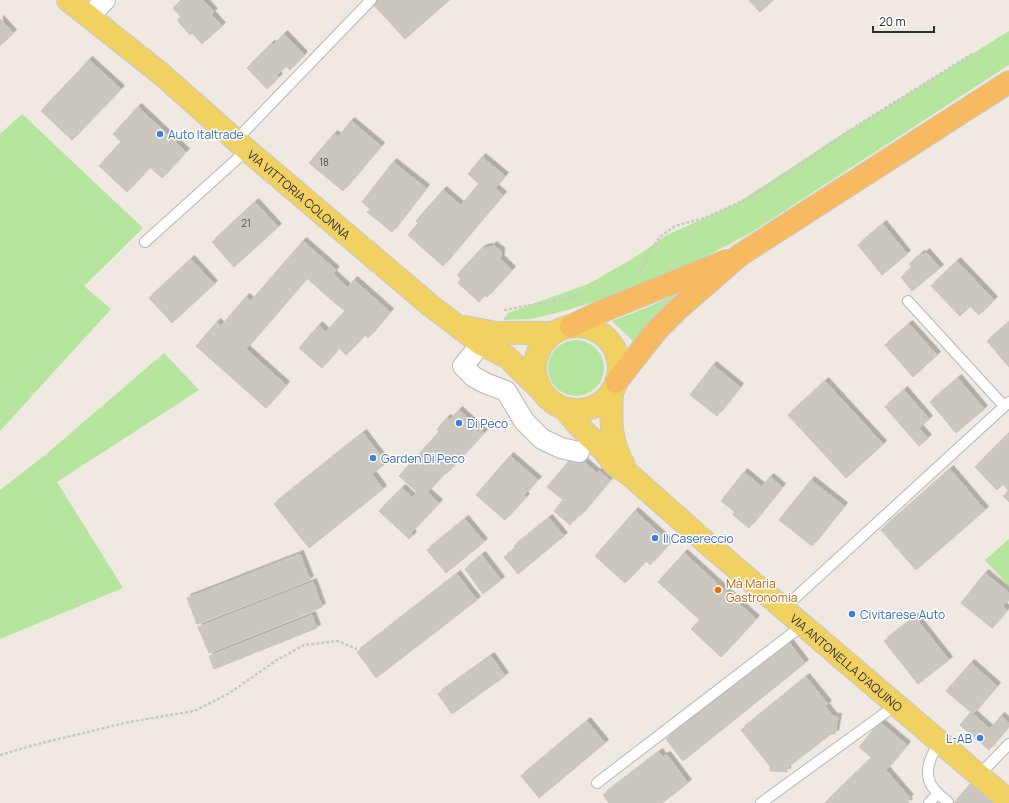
<svg xmlns="http://www.w3.org/2000/svg" width="1009" height="803" font-family="Manrope,sans-serif">
<style>
.green{fill:#b6e59e}
.building{fill:#cbc7bf;stroke:#cbc5ba;filter:url(#shadow)}
.lines{fill:none;stroke-linecap:round;stroke-linejoin:round}
.service-casing{stroke:#b4b7c1;stroke-width:12}
.minor-casing{stroke:#b4b7c1;stroke-width:22}
.primary-casing{stroke:#c9c9c9;stroke-width:24}
.trunk-casing{stroke:#c9c9c9;stroke-width:24}
.path{stroke:#c9c9c9;stroke-width:2.5;stroke-dasharray:3 2;stroke-linecap:butt}
.service{stroke:#fff;stroke-width:10}
.minor{stroke:#fff;stroke-width:20}
.primary{stroke:#f2d163;stroke-width:22}
.trunk{stroke:#f8ba60;stroke-width:22}
.shop-dot{fill:#3f7fe0;stroke:#fff;stroke-width:1.5}
.food-dot{fill:#e8710a;stroke:#fff;stroke-width:1.5}
.labels{text-anchor:middle;dominant-baseline:central;stroke-width:3;stroke-linejoin:round;paint-order:stroke}
.number-label{font-size:10px;fill:#555452}
.shop-label{font-size:12px;fill:#366cbe;stroke:#fff;text-anchor:start}
.street-label{font-size:12px;fill:#2e2e2e;stroke:#fff}
.food-label{font-size:12px;fill:#c56008;stroke:#fff;text-anchor:start}
</style>
<defs>
<filter id="shadow"><feDropShadow dx="3.5" dy="-3.5" stdDeviation="0" flood-color="#0004"/></filter>
</defs>
<rect width="100%" height="100%" fill="#efe9e1"/>
<g class="green">
<path d="M1009,31V65L752,232L690,265L647,285L568,310L531,319L503,320L508,313L588,284L634,258L667,235L736,204L835,139Z"/>
<path d="M22,114L143,228L84,286L111,309L0,431V134Z"/>
<path d="M677,293L652,318L633,341L612,321L648,307Z"/>
<circle cx="576" cy="368" r="28"/>
<path d="M164,353L199,390L57,482L123,588L0,639V490L44,456Z"/>
<path d="M1009,539V586L985,560Z"/>
</g>
<g class="building">
<path d="M181,0H203L214,12L211,14L222,26L202,44L192,33L190,35L177,20L181,17L173,8Z"/>
<path d="M377,0H449L405,39L373,4Z"/>
<path d="M749,0H773L760,12Z"/>
<path d="M0,19L13,33L0,46Z"/>
<path d="M284,34L304,55L290,70L286,66L277,75L279,77L267,89L247,68L271,44L273,45Z"/>
<path d="M89,60L121,89L72,140L41,111Z"/>
<path d="M138,107L186,152L162,178L150,167L127,192L99,166L121,142L113,134Z"/>
<path d="M351,121L381,146L343,191L309,163L334,134L338,137Z"/>
<path d="M482,157L505,176L495,188L503,195L480,222L460,206L479,184L468,174Z"/>
<path d="M393,162L426,188L392,232L367,212L370,209L362,202Z"/>
<path d="M443,190L480,222L443,266L408,235L418,223L416,221Z"/>
<path d="M255,202L278,227L234,267L212,242Z"/>
<path d="M883,224L907,254L882,275L858,245Z"/>
<path d="M303,241L336,270L319,289L307,278L246,349L286,385L266,408L196,346L217,322L221,326L246,297L251,301Z"/>
<path d="M493,245L501,251V257L500,258L512,270L487,297L485,295L479,302L458,283L461,279L457,275L480,250L484,248L492,247Z"/>
<path d="M926,252L940,268L912,291L901,277L912,268L909,264L921,254L923,255Z"/>
<path d="M191,259L214,284L172,323L149,298Z"/>
<path d="M957,261L994,300L979,315L970,306L960,316L931,286Z"/>
<path d="M333,274L348,288L335,303L319,289Z"/>
<path d="M354,280L390,312L368,338L365,335L346,355L339,348L322,368L299,348L319,325L326,332L345,311L335,303Z"/>
<path d="M1009,322V367L987,341Z"/>
<path d="M909,324L937,355L913,377L885,345Z"/>
<path d="M713,365L740,387L717,416L690,395Z"/>
<path d="M958,378L984,409L956,433L930,402Z"/>
<path d="M825,381L883,444L846,478L788,415Z"/>
<path d="M904,390L929,419L919,428L928,438L919,446L885,407Z"/>
<path d="M459,410L484,433L446,474L445,473L420,500L415,494L417,492L399,476L439,432L437,429L447,418L450,420Z"/>
<path d="M363,433L386,463L372,474L383,489L309,548L274,504Z"/>
<path d="M1008,434L1009,435V502L1003,496L1009,491L1003,484L997,490L975,467Z"/>
<path d="M575,454L597,473L599,471L610,480L580,516L578,515L570,525L554,511L563,500L547,487Z"/>
<path d="M510,456L538,480L524,495L526,497L505,520L476,495Z"/>
<path d="M950,469L985,510L916,570L881,530Z"/>
<path d="M744,472L762,487L770,477L782,487L749,528L733,515L735,512L721,501Z"/>
<path d="M811,480L844,506L812,546L779,520Z"/>
<path d="M402,488L412,497L415,494L420,500L427,492L439,503L411,533L413,535L409,539L379,511Z"/>
<path d="M635,511L670,543L650,565L646,561L625,583L595,556Z"/>
<path d="M549,518L564,536L518,574L504,557L516,548L514,546Z"/>
<path d="M465,519L484,542L446,573L427,550Z"/>
<path d="M684,553L756,619L721,657L691,629L700,620L658,582Z"/>
<path d="M300,554L310,580L197,624L187,598Z"/>
<path d="M482,555L501,580L483,594L465,569Z"/>
<path d="M985,573L1009,593V599L1003,606L1007,610L992,628L961,603Z"/>
<path d="M457,574L466,586L366,664L357,652Z"/>
<path d="M313,582L322,607L209,653L198,627Z"/>
<path d="M466,586L477,600L376,678L366,664Z"/>
<path d="M312,615L317,628L214,669L209,656Z"/>
<path d="M915,617L949,660L918,684L884,641Z"/>
<path d="M788,641L805,663L683,761L666,739Z"/>
<path d="M491,656L505,676L452,714L438,694Z"/>
<path d="M971,663L997,686L973,714L946,691Z"/>
<path d="M806,677L828,704L825,706L834,717H838L835,734H831L787,768V772L770,771V766L741,730Z"/>
<path d="M971,712L990,729L1001,716L1009,723V726L989,750L960,725Z"/>
<path d="M587,721L605,743L539,798L521,776Z"/>
<path d="M880,722L907,745L886,770L859,747Z"/>
<path d="M659,752L663,757L667,755L688,783L662,803H609L603,795Z"/>
<path d="M871,758L886,770L910,798L907,800L909,803H825Z"/>
<path d="M971,783L993,803H954Z"/>
</g>
<g class="lines">
<defs>
<g id="service">
<path d="M236,140L371,0"/>
<path d="M145,242L247,150"/>
<path d="M908,301L1004,406"/>
<path d="M784,608L1009,402"/>
<path d="M940,743C930,755 922,775 934,789C937,794 944,798 948,802"/>
<path d="M979,775L1009,744"/>
<path d="M597,783L803,625"/>
<path d="M761,803L896,705"/>
<path d="M929,803L938,793"/>
</g>
<g id="minor">
<path d="M89,17L105,0"/>
<path d="M481,344L463,366L474,377L485,383L506,391L524,421L542,439L561,448L579,452"/>
</g>
<g id="primary">
<path id="s1" d="M68,0L160,73L247,150L431,306L481,344L507,357L542,391"/>
<circle cx="577" cy="368" r="42"/>
<path d="M465,327L496,333H553"/>
<path d="M612,390C611,419 609,439 624,465"/>
<path id="s2" d="M564,408L577,424L604,451L615,465L630,475L710,546L1009,801"/>
</g>
<g id="trunk">
<path d="M571,326L598,313L726,261"/>
<path d="M616,382L657,330L678,309L740,255L1009,82"/>
</g>
</defs>
<use href="#service" class="service-casing"/>
<use href="#minor" class="minor-casing"/>
<use href="#primary" class="primary-casing"/>
<use href="#trunk" class="trunk-casing"/>
<g class="path">
<path d="M636,274L643,266L650,250L661,236L675,226L704,218L745,200L786,174L850,130L972,54"/>
<path d="M504,310L569,298L585,294"/>
<path d="M0,755L34,745L129,722L194,711L228,694L277,660L304,645L338,641L357,649"/>
</g>
<use href="#service" class="service"/>
<use href="#minor" class="minor"/>
<use href="#primary" class="primary"/>
<use href="#trunk" class="trunk"/>
</g>
<g class="shop-dot">
<circle cx="160" cy="134" r="4"/>
<circle cx="459" cy="423" r="4"/>
<circle cx="373" cy="458" r="4"/>
<circle cx="655" cy="538" r="4"/>
<circle cx="852" cy="614" r="4"/>
<circle cx="980" cy="738" r="4"/>
</g>
<circle class="food-dot" cx="718" cy="590" r="4"/>
<g class="labels">
<g class="number-label">
<text x="324" y="162">18</text>
<text x="246" y="223">21</text>
</g>
<g class="shop-label">
<text x="168" y="134">Auto Italtrade</text>
<text x="467" y="423">Di Peco</text>
<text x="381" y="458">Garden Di Peco</text>
<text x="663" y="538">Il Casereccio</text>
<text x="860" y="614">Civitarese Auto</text>
<text x="972" y="738" text-anchor="end">L-AB</text>
</g>
<g class="street-label">
<text stroke="none"><textPath href="#s1" startOffset="302">VIA VITTORIA COLONNA</textPath></text>
<text stroke="none"><textPath href="#s2" startOffset="381">VIA ANTONELLA D'AQUINO</textPath></text>
</g>
<g class="food-label">
<text x="726" y="583">Mà Maria<tspan x="726" dy="14">Gastronomia</tspan></text>
</g>
</g>
<path d="M873 26v6h61v-6" fill="none" stroke="#2e2e2e" stroke-width="2"/>
<text x="879" y="26" font-size="12" fill="#2e2e2e" stroke="#ffffff" stroke-width="3" paint-order="stroke">20 m</text>
</svg>
